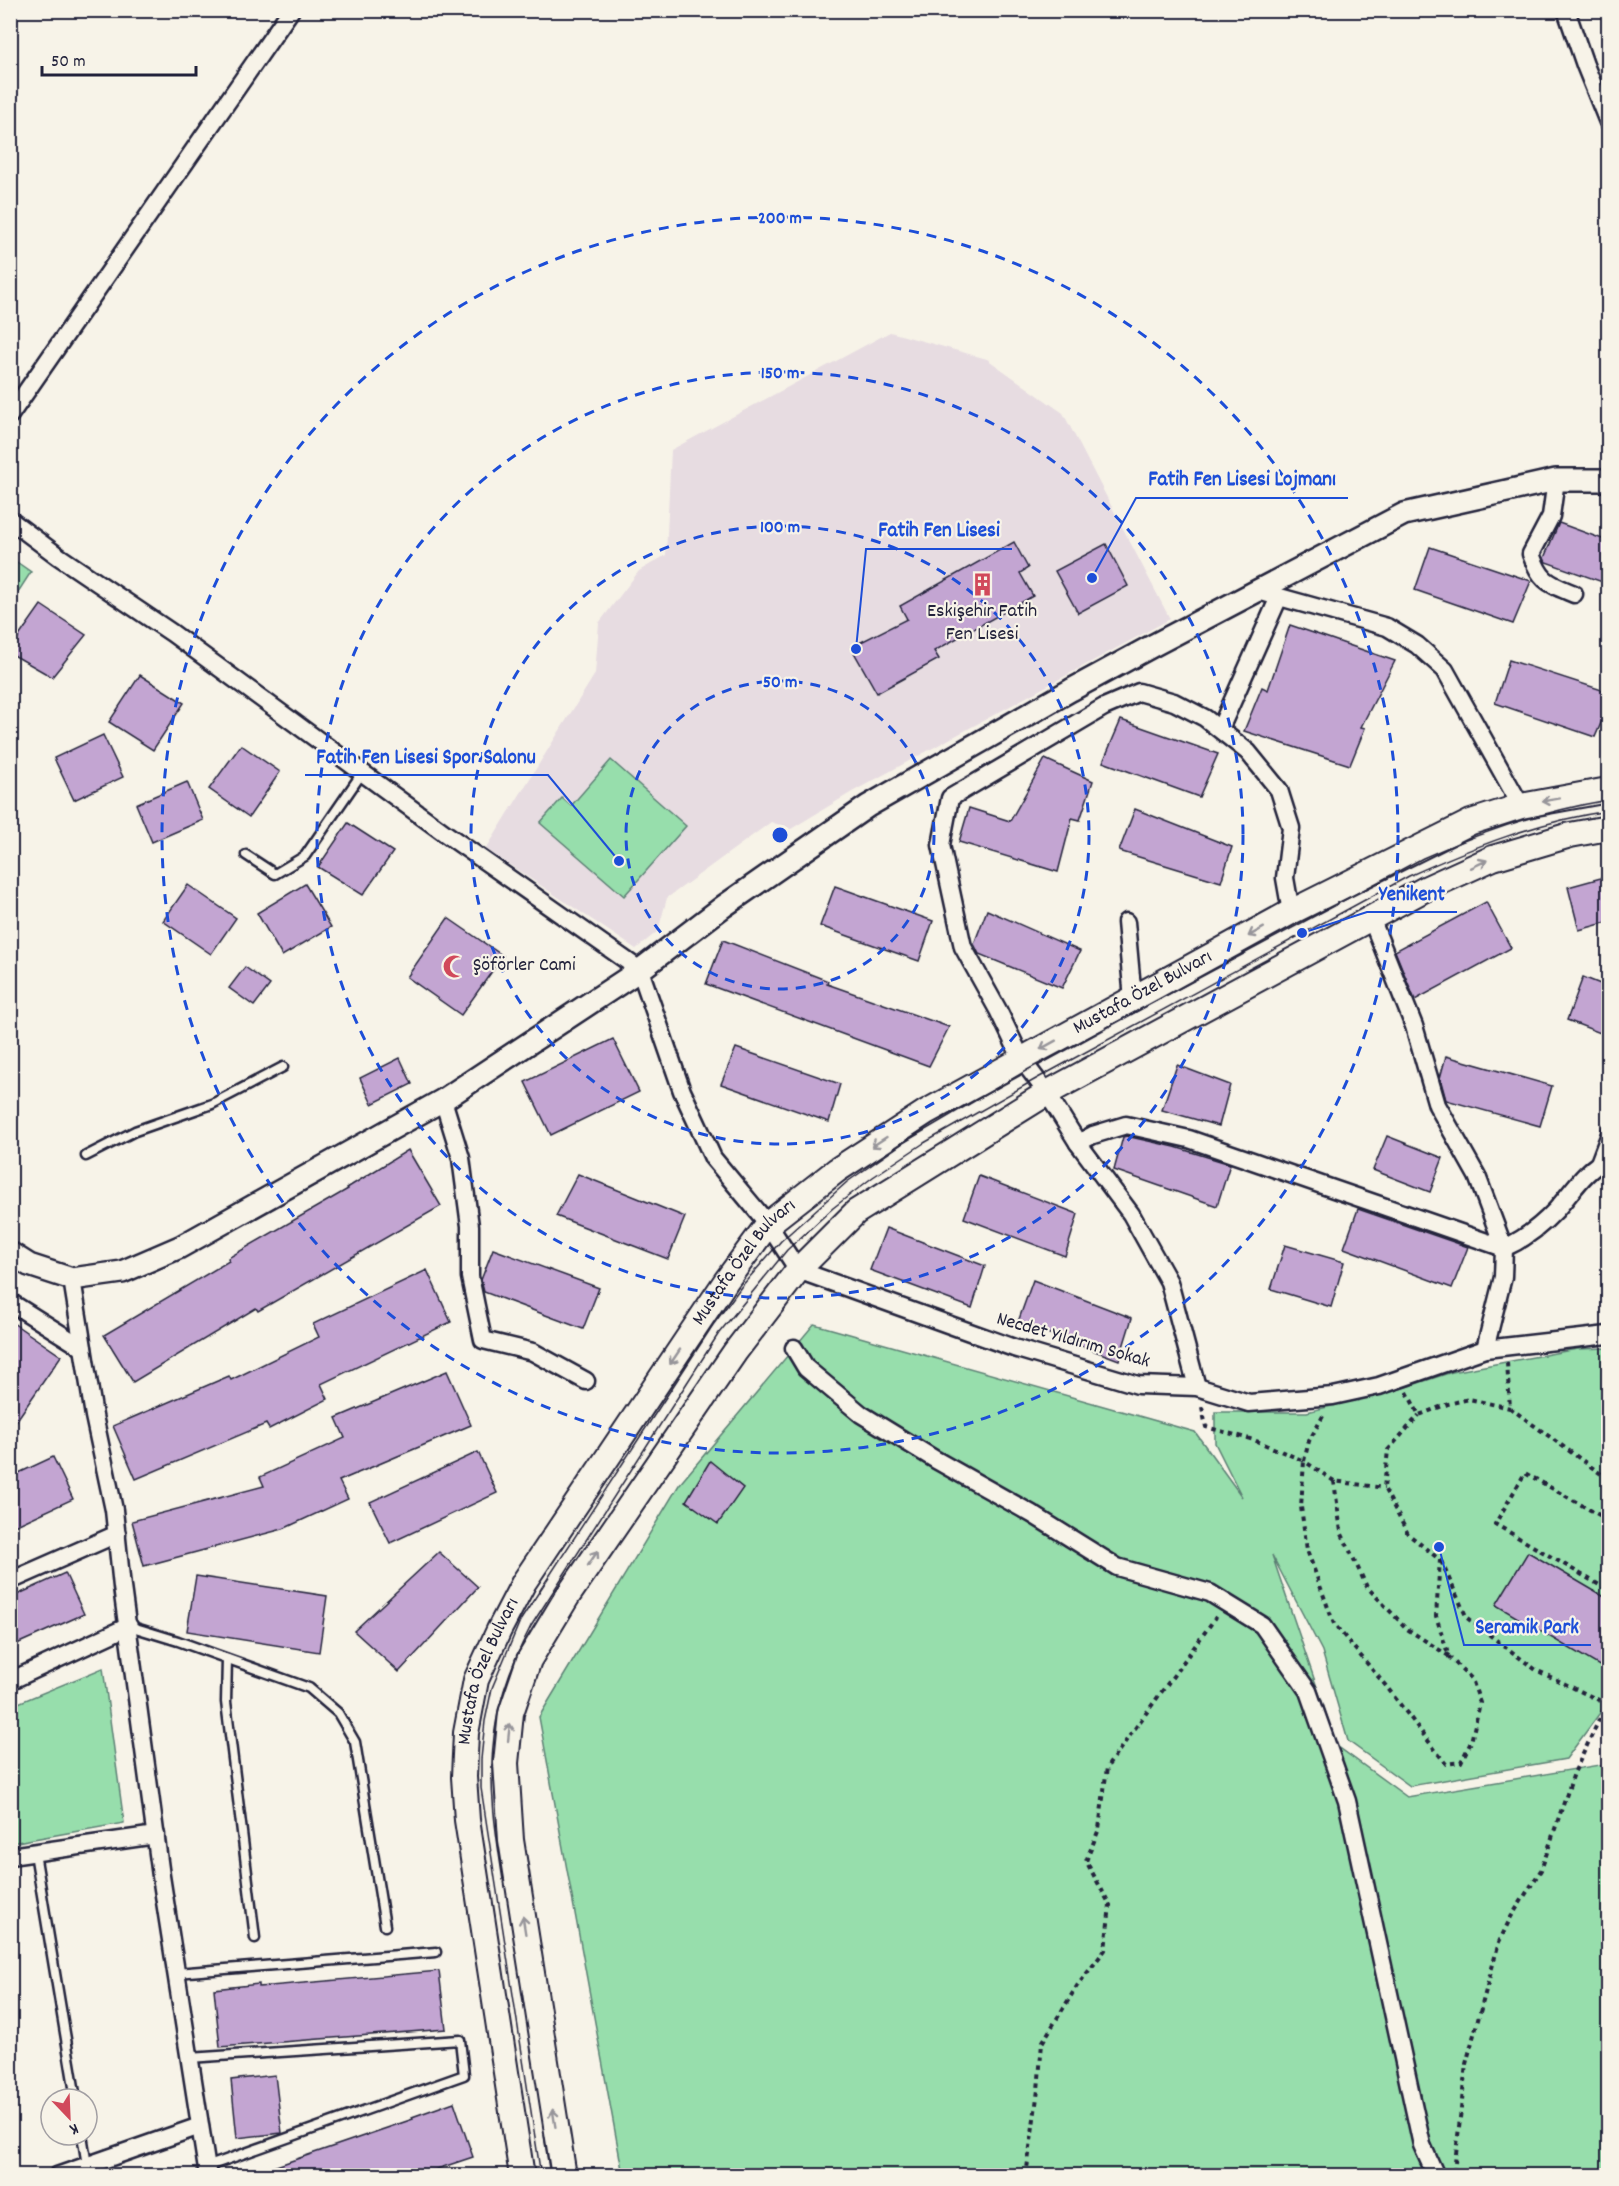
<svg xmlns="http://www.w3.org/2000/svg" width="1619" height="2186" font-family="Dekko,sans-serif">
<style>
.built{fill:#e7dce1}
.green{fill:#97deac;stroke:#5c8074;stroke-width:1.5}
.building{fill:#c3a5d2;stroke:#22223b;stroke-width:1.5}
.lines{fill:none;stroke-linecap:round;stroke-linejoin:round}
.service-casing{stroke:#22223b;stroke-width:13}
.minor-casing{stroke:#22223b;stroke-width:21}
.tertiary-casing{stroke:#22223b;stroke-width:26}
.secondary-casing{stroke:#22223b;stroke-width:28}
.path{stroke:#22223b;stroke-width:4;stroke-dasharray:4.5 4.5;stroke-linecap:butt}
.service{stroke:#f7f3e8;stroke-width:8}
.minor{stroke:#f7f3e8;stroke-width:16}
.tertiary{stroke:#f7f3e8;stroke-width:21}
.secondary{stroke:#f7f3e8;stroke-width:24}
.tram{stroke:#22223b;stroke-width:1.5}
.oneway{stroke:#97959a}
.ring{fill:none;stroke:#1d4ed8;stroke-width:3;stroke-dasharray:10 8}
.labels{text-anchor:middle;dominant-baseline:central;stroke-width:4.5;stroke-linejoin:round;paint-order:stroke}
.poi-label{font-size:20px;fill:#22223b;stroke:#f7f3e8}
.street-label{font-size:20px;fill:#22223b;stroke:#f7f3e8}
.centre{fill:#1d4ed8;stroke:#f7f3e8;stroke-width:3}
.ring-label{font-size:18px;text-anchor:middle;font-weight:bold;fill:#1d4ed8;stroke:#f7f3e8;stroke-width:4.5;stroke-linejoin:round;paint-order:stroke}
.leader{fill:none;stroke:#1d4ed8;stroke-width:2}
.callout-dot{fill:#1d4ed8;stroke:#f7f3e8;stroke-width:2}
.callout-label{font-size:21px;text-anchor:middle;font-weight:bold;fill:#1d4ed8;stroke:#f7f3e8;stroke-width:4.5;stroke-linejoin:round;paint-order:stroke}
</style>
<rect width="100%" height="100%" fill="#f7f3e8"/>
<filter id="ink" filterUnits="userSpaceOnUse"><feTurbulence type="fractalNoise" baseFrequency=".0167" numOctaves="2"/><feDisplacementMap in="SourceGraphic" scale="12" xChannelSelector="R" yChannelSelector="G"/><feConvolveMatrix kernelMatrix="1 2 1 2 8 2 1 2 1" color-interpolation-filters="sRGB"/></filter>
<g filter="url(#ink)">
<path class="built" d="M890,332L987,359L1063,413L1170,619L852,792L791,829L771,822L667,898L658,931L636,949L486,849L595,674L599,623L639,571L666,555L671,450Z"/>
<g class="green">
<path d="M11,558L31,572L11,603Z"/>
<path d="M611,760L686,826L624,896L540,823L562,798L571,806Z"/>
<path d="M814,1324L1195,1432L1242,1497L1215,1443V1412H1307L1397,1390L1452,1372L1577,1349L1608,1348V1702L1566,1759L1410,1786L1348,1741L1322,1651L1272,1555L1337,1746L1407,1797L1605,1764L1608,1779V2175H623L539,1717L679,1485Z"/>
<path d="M103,1668L124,1823L11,1843V1706Z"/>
</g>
<g class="building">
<path d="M1559,523L1608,541V584L1546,562L1544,558Z"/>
<path d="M1014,542L1028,568L1020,573L1033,596L934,651L939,659L877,693L851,647L907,619L900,606Z"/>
<path d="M1106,544L1128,586L1078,613L1055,571Z"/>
<path d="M1430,547L1531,581L1513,624L1415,590Z"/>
<path d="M41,605L86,635L52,677L10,653V649Z"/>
<path d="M1290,625L1395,661L1361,727L1365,728L1350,765L1244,731L1262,687L1268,690Z"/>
<path d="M1509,660L1608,692V707L1595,737L1495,703Z"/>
<path d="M140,675L184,703L153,750L109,722Z"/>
<path d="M1121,720L1218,754L1199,797L1103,762Z"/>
<path d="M103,735L123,777L74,800L54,758Z"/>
<path d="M241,745L280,772L249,817L209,789Z"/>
<path d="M1045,759L1093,781L1080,820L1072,818L1058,872L959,842L969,808L1010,821Z"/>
<path d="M187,782L203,820L152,842L136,804Z"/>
<path d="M1135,809L1232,847L1221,882L1119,851Z"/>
<path d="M348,823L393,852L363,895L318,867Z"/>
<path d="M1608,876V922L1579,930L1568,887Z"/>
<path d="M305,884L331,927L282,956L257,913Z"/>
<path d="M188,885L236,918L211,954L163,921Z"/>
<path d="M835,886L933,921L919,961L820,926Z"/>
<path d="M1486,902L1511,948L1415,1000L1395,951Z"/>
<path d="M987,910L1080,951L1062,988L979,954L974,944Z"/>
<path d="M448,918L503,956L461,1015L407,977Z"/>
<path d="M723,940L828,981L827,984L949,1027L929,1066L706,984Z"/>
<path d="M245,967L270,985L254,1006L229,988Z"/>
<path d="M1583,977L1608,987V1036L1567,1020Z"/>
<path d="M613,1039L639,1092L551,1135L525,1082Z"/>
<path d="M736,1048L840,1084L829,1122L721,1084Z"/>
<path d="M1446,1056L1552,1086L1540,1126L1446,1100L1440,1078Z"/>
<path d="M400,1058L412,1084L372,1104L360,1078Z"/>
<path d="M1177,1065L1230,1085L1219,1126L1162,1110Z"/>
<path d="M1126,1136L1175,1147L1230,1164L1217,1206L1114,1170L1123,1137Z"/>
<path d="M1387,1136L1443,1158L1430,1192L1373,1170Z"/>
<path d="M408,1150L441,1206L258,1311L256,1308L133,1382L104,1335L229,1261L228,1258L348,1189L347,1188Z"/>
<path d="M578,1174L685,1217L668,1259L556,1216Z"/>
<path d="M979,1176L1078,1214L1065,1256L964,1218Z"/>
<path d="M1358,1209L1468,1247L1452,1288L1344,1248Z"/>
<path d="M886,1228L985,1266L972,1308L870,1270Z"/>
<path d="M1285,1245L1344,1262L1331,1307L1271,1289Z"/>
<path d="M493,1249L599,1288L583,1329L484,1292L481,1280Z"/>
<path d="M427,1270L451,1322L321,1384L328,1399L269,1429L266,1424L136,1479L113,1426L229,1376L231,1380L319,1337L313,1324Z"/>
<path d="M1033,1280L1132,1318L1119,1360L1018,1322Z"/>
<path d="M10,1321L61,1356L10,1430Z"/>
<path d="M447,1371L471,1425L339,1481L348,1499L283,1529L144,1566L132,1521L264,1486L260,1477L345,1438L336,1418Z"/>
<path d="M478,1452L497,1493L390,1543L370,1502Z"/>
<path d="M53,1457L73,1499L10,1528V1477Z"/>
<path d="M710,1461L743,1488L718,1524L686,1501Z"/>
<path d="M439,1552L478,1587L399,1672L354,1631Z"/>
<path d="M1528,1552L1608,1599V1671L1496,1605Z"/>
<path d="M65,1573L84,1614L10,1647V1598Z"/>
<path d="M196,1576L327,1596L319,1652L187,1631Z"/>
<path d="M439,1971L446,2029L220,2047L214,1989L259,1984V1987Z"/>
<path d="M275,2075L282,2133L237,2138L231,2080Z"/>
<path d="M454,2102L473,2157L419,2175H257L256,2173L413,2119L412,2117Z"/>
</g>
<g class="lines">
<defs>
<g id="service">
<path d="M246,855L275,874L305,856L362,773"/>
<path d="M86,1156L135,1131L212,1104L283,1067"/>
<path d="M1594,1165L1608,1128"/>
<path d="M129,1626L178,1641L309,1688L338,1713L355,1742L385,1926"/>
<path d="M227,1659L226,1702L255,1938"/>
<path d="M35,1853L76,2099"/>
<path d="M176,1973L436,1952"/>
<path d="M189,2058L460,2040L464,2075L206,2167"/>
<path d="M82,2135L87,2165"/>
</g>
<g id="minor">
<path d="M1566,10L1585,65L1608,122"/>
<path d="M10,415L291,10"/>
<path d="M1556,480L1551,516L1531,554C1541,582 1548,583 1574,594"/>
<path d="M10,520L58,556L172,633L446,834L640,970L682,1091L713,1158L768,1224L798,1270L1014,1348L1138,1385L1197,1387L1249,1403L1333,1396L1379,1386L1485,1349L1608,1335"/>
<path d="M1258,591L1387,627L1417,645L1445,670L1521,806"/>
<path d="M1220,729L1279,597"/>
<path d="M1371,918L1414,1026L1437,1105L1477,1176L1504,1248L1503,1277L1485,1349"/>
<path d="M1126,922L1133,999"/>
<path d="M443,1100L461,1158L470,1226V1277L483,1340L533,1352L586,1381"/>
<path d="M1078,1143L1093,1135L1126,1125L1189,1139L1504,1248C1525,1239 1540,1227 1556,1210C1573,1191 1585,1169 1608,1159"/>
<path d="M72,1279L94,1416L114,1510L122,1587L161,1876L208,2176"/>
<path d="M10,1302L83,1348"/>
<path d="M794,1348L806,1368L861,1414L936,1460L1032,1514L1117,1567L1210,1593L1262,1625L1308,1691L1347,1801L1422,2145L1436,2176"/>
<path d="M1197,1387L1169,1282L1131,1214L1078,1143L1047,1093L1022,1060L998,1010L963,947L941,845L950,798L1104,707L1139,692L1174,702L1205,718L1248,752L1279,790L1291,828L1285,878L1291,912"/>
<path d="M10,1581L117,1534"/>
<path d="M10,1681L129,1626"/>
<path d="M10,1856L156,1835"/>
<path d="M57,2176L200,2126"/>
</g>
<path id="tertiary" d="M10,1253L29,1265L72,1279L122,1272L180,1247L443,1100L640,970L724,906L868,806L1071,690L1154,645L1404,514L1556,480H1608"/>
<g id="secondary">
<path id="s1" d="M522,2176L467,1820L464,1777L466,1733L476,1680L499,1630L524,1582L726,1281L768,1224L837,1170L926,1112L1291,912L1471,822L1521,806L1608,790"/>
<path d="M564,2176L511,1840L506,1763L511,1713L529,1660L567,1597L735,1352L798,1270L856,1212L1047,1093L1425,889L1493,858L1570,835L1608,828"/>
</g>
</defs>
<use href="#service" class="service-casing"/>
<use href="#minor" class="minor-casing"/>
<use href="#tertiary" class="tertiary-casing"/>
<use href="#secondary" class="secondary-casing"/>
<g class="path">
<path d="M1507,1363L1510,1408L1608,1479"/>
<path d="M1407,1392L1419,1415L1448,1404L1469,1399L1510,1408"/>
<path d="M1202,1407L1206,1427L1254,1440L1304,1461L1301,1507L1307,1550L1334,1624L1386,1686L1446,1764L1461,1762L1471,1742L1480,1703L1472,1679L1449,1657L1436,1616L1440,1560L1408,1534L1384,1488L1388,1450L1419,1415"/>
<path d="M1323,1416L1309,1441L1304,1461L1334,1481L1384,1488"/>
<path d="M1334,1481L1341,1532L1367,1587L1407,1629L1449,1656"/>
<path d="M1608,1520L1525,1473L1495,1524L1608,1590"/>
<path d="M1441,1561L1467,1618L1536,1670L1607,1704"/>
<path d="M1454,2172L1466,2064L1499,1942L1511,1917L1541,1870L1574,1773L1608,1701"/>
<path d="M1026,2176L1038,2090L1042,2043L1077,1986L1105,1950L1110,1905L1086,1861L1099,1829L1107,1767L1216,1617"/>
</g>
<use href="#service" class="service"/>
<use href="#minor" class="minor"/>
<use href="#tertiary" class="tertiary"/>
<use href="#secondary" class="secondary"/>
<g class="tram">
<path d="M503,1880C487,1779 482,1720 531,1626L719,1333L787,1250L833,1208L873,1177L924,1143L1036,1079L1409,876C1473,847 1539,821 1608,811"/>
<path d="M544,2135L550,2176"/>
<path d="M541,2176L481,1788V1759L485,1721L492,1688L520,1621L713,1325L741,1287L781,1241L847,1182L903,1143L1029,1069L1423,858C1483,831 1544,811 1608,800"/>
</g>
</g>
<defs><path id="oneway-shaft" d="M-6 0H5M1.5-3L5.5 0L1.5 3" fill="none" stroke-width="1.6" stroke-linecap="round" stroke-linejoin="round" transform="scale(1.5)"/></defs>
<g class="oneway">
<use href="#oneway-shaft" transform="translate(1551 800) rotate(170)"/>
<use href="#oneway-shaft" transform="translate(1479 864) rotate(-25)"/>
<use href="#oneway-shaft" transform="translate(1256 932) rotate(151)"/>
<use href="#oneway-shaft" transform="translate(1048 1045) rotate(151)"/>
<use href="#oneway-shaft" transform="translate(879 1142) rotate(147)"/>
<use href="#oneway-shaft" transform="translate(675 1357) rotate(124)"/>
<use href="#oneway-shaft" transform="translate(593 1558) rotate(-56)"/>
<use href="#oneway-shaft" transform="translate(509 1732) rotate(-84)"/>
<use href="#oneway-shaft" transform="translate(524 1925) rotate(-99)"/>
<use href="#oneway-shaft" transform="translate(554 2118) rotate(-99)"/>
</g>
</g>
<g class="ring">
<circle cx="780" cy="835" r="154"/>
<circle cx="780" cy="835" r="309"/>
<circle cx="780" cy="835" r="463"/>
<circle cx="780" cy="835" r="618"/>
</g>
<defs>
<symbol id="building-bare" viewBox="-9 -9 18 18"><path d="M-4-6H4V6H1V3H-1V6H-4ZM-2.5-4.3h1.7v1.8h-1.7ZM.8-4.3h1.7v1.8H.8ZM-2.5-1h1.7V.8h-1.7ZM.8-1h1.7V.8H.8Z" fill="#d1495b" stroke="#f7f3e8" stroke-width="2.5" paint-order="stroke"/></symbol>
<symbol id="mosque-bare" viewBox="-9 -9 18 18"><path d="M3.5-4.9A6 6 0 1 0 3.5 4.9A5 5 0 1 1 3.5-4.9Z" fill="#d1495b" stroke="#f7f3e8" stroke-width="2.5" paint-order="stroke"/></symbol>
</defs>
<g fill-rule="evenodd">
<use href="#building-bare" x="966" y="568" width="33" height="33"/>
<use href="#mosque-bare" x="438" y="950" width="33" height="33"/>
</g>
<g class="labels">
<g class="poi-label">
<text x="982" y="612">Eskişehir Fatih<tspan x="982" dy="23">Fen Lisesi</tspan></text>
<text x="473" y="966" text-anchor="start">Şöförler Cami</text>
</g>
<g class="street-label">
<text stroke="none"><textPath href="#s1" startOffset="1485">Mustafa Özel Bulvarı</textPath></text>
<text stroke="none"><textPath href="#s1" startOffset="999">Mustafa Özel Bulvarı</textPath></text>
<text transform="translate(1073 1341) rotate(16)">Necdet Yıldırım Sokak</text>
<text stroke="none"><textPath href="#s1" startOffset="513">Mustafa Özel Bulvarı</textPath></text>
</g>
</g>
<circle cx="780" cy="835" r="9" class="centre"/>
<g class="ring-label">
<text x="780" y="223">200 m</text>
<text x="780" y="378">150 m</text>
<text x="780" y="532">100 m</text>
<text x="780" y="687">50 m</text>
</g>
<path class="leader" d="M1092 578L1136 498H1348M856 649L866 549H1012M619 861L548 775H305M1302 933L1367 912H1457M1439 1547L1464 1645H1591"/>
<g class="callout-dot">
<circle cx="1092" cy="578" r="6"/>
<circle cx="856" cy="649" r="6"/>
<circle cx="619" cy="861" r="6"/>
<circle cx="1302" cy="933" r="6"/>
<circle cx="1439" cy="1547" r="6"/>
</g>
<g class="callout-label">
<text x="1242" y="485">Fatih Fen Lisesi Lojmanı</text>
<text x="939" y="536">Fatih Fen Lisesi</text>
<text x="426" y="763">Fatih Fen Lisesi Spor Salonu</text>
<text x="1412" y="900">Yenikent</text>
<text x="1527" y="1633">Seramik Park</text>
</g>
<rect width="1619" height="2186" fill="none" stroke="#f7f3e8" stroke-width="36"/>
<rect x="18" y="18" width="1583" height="2150" fill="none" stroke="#22223b" stroke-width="2" filter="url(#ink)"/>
<g transform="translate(69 2117) rotate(157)"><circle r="28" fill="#f7f3e8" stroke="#a29fa3" stroke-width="1.5"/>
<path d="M0-4.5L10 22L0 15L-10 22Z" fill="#d1495b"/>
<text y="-9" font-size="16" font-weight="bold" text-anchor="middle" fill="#22223b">K</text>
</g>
<path d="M42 66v9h154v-9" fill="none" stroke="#22223b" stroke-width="3"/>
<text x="51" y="66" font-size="18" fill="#22223b" stroke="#f7f3e8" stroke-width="4.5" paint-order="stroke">50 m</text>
</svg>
